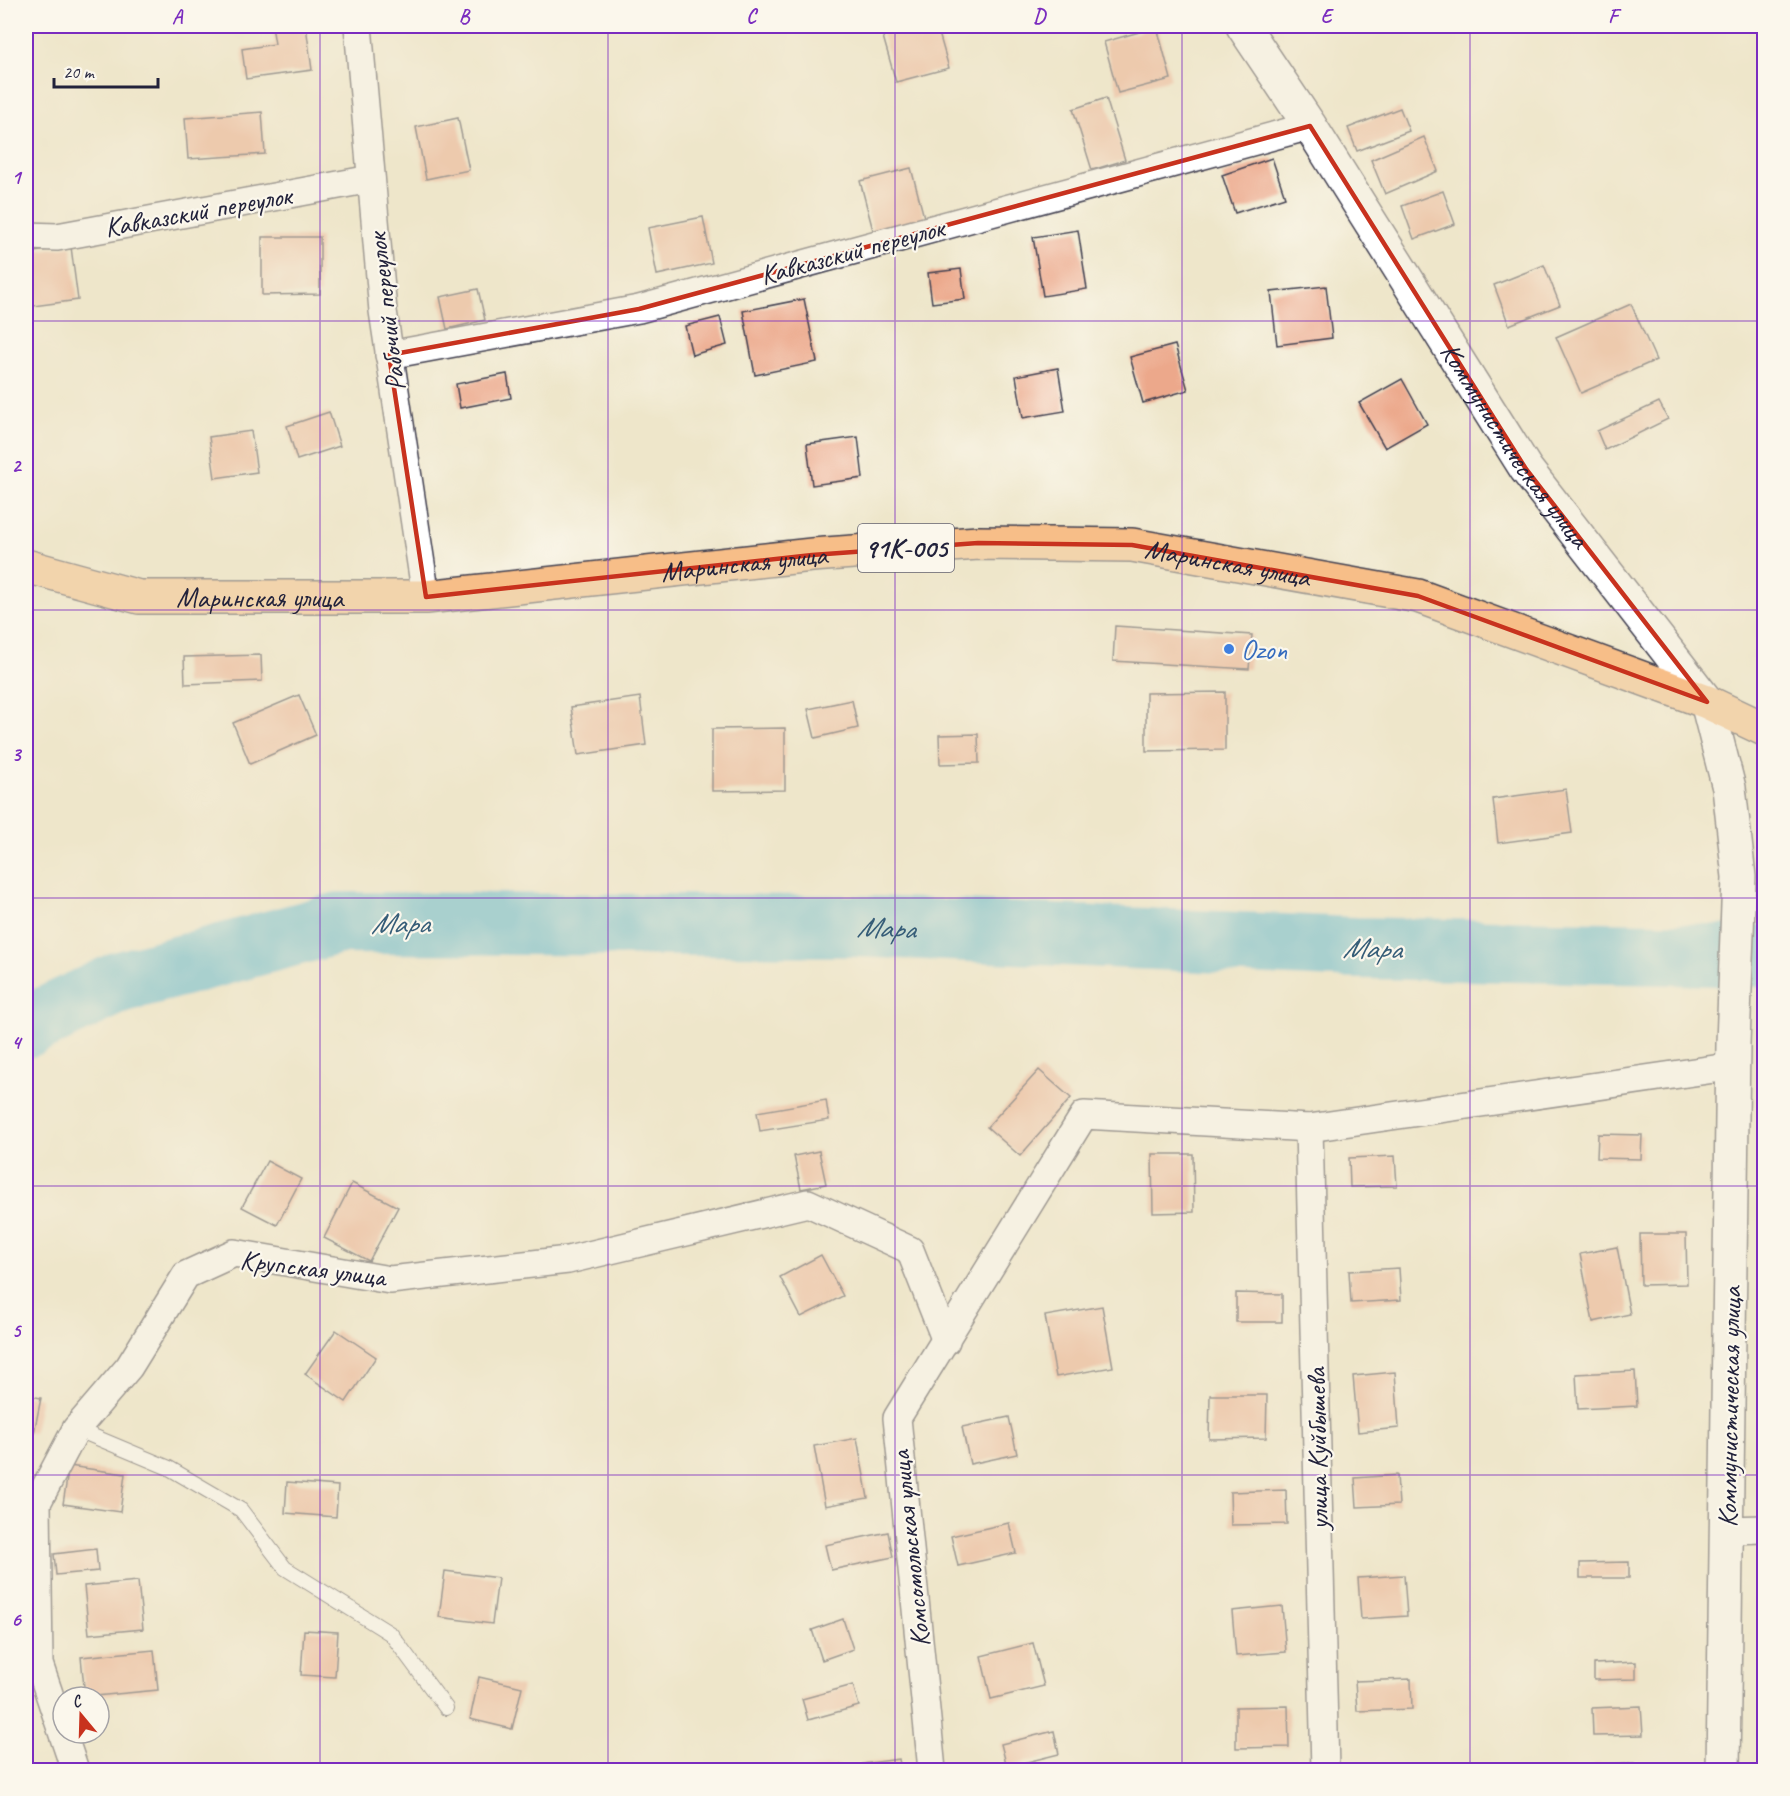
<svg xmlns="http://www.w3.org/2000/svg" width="1790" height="1796" font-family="Caveat,sans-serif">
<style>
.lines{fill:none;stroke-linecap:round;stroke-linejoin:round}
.river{stroke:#55b6d3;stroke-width:62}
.building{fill:#eca88b}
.service-casing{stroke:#413f50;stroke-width:16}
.minor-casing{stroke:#413f50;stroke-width:30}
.tertiary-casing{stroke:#413f50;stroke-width:36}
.primary-casing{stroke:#413f50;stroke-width:36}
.service{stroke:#fff;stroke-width:14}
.minor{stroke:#fff;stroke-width:27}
.tertiary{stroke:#fff;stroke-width:33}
.primary{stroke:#f7be88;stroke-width:33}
.marked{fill:none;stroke:#c8321e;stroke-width:4.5;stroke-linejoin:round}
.grid{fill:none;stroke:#7b2cbf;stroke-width:1.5;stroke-opacity:0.55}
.shop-dot{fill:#3f7fe0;stroke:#fbf7ec;stroke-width:2}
.labels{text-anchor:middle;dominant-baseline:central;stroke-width:4.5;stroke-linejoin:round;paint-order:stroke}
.shield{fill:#fbf7ec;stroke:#636270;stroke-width:1.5}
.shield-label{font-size:27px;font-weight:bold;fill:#22223b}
.street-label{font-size:28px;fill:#22223b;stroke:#fbf7ec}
.shop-label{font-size:28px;fill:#366cbe;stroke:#fbf7ec;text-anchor:start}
.water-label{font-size:30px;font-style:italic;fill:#365d78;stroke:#fbf7ec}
.neatline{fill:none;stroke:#7b2cbf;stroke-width:2}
.grid-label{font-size:20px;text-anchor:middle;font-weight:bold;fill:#7b2cbf}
</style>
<rect width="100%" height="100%" fill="#fbf7ec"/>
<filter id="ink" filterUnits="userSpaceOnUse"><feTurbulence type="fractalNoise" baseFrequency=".0167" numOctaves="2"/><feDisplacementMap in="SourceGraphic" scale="12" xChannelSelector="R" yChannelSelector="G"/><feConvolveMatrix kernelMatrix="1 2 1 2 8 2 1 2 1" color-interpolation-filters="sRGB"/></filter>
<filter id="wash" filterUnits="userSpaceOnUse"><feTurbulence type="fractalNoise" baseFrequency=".008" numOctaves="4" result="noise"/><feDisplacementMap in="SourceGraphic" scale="24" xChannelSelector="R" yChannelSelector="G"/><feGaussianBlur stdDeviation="1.35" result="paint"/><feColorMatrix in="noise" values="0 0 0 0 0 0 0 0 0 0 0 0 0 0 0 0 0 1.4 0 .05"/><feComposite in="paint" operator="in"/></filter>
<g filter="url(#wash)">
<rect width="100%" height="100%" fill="#eee6ca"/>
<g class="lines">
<path class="river" id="s1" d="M26,1027L120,982L339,923L851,926L1356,948L1764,956"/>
</g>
<g id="blocks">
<g class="building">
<path d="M272,26H306L312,70L246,79L242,49L275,44Z"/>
<path d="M880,26H937L949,68L896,82Z"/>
<path d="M1157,27L1171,79L1118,93L1104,42Z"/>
<path d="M1106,98L1125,160L1092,170L1073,109Z"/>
<path d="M1400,108L1409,131L1357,151L1348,128Z"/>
<path d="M262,112L265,154L188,159L185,118Z"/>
<path d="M458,118L469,170L426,179L416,127Z"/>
<path d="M1424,137L1438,171L1385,194L1371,160Z"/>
<path d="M1272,158L1285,197L1235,213L1222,175Z"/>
<path d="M911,168L925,221L874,234L860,181Z"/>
<path d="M1443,191L1455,224L1414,239L1402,206Z"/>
<path d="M703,217L712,263L657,275L648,228Z"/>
<path d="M1078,230L1087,289L1043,296L1033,237Z"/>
<path d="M262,237H320V294L262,295Z"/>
<path d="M71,247L78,300L26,307V253Z"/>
<path d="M1544,265L1560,305L1509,325L1494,285Z"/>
<path d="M961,269L965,299L932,303L928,273Z"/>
<path d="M1326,286L1332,338L1277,345L1271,292Z"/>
<path d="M478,289L485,320L447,329L440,297Z"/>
<path d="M804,299L817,362L755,375L743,311Z"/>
<path d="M1631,304L1656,360L1581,393L1556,337Z"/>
<path d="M720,317L727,345L692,355L685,326Z"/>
<path d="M1175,345L1188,390L1143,403L1130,357Z"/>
<path d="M1058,368L1065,411L1023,418L1016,376Z"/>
<path d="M507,374L511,398L460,408L456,384Z"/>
<path d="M1402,379L1427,424L1385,448L1359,403Z"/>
<path d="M1659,402L1668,419L1605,450L1597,431Z"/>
<path d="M329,412L340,446L297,460L287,426Z"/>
<path d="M251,431L257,472L215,478L209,437Z"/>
<path d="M858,437L863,478L812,485L807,444Z"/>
<path d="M1115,626L1252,635L1249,669L1113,661Z"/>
<path d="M261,655L262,681L185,684L184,657Z"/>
<path d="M1225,692V750L1146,751V693Z"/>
<path d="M299,695L316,735L250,764L233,723Z"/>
<path d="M640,697L646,745L578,755L571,707Z"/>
<path d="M852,700L858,728L815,738L808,709Z"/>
<path d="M785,728V790L712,791V729Z"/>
<path d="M978,734L979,763L940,764L939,735Z"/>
<path d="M1566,789L1572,833L1498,843L1493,799Z"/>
<path d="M1039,1070L1071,1098L1020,1156L987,1127Z"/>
<path d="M826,1100L829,1120L760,1131L757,1112Z"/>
<path d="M1598,1134L1642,1135L1641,1159L1597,1158Z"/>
<path d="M819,1151L826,1184L801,1189L794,1156Z"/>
<path d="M1152,1154H1193L1194,1212L1153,1213Z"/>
<path d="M1395,1156L1397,1186L1350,1187L1349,1158Z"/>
<path d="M267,1161L301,1179L277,1225L242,1207Z"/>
<path d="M352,1183L398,1207L369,1261L324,1238Z"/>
<path d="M1640,1234H1686L1687,1284L1641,1285Z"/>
<path d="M1617,1247L1630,1314L1593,1322L1580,1254Z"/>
<path d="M821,1255L843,1296L801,1317L780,1277Z"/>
<path d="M1399,1268L1401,1300L1351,1303L1349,1271Z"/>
<path d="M1236,1293L1282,1294V1322H1236Z"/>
<path d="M1102,1306L1113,1367L1056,1377L1045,1316Z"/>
<path d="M336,1330L376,1357L346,1402L305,1374Z"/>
<path d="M1635,1371L1637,1406L1578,1409L1576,1374Z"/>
<path d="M1395,1372L1399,1428L1358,1432L1353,1376Z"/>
<path d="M26,1395L41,1398L34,1433L26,1432Z"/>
<path d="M1210,1395H1267L1266,1438L1209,1439Z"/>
<path d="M1009,1417L1017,1454L970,1464L962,1427Z"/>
<path d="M857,1438L868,1498L825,1506L814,1446Z"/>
<path d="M69,1466L125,1474L120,1512L63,1504Z"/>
<path d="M1397,1475L1399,1505L1357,1507L1355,1478Z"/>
<path d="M287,1482L338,1486L336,1517L285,1513Z"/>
<path d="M1286,1490L1287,1524L1231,1525L1230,1492Z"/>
<path d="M1009,1523L1016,1553L958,1566L951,1536Z"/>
<path d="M888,1532L893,1557L831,1570L825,1545Z"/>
<path d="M96,1549L98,1571L56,1575L54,1554Z"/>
<path d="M1629,1562V1578H1580V1563Z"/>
<path d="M445,1571L498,1578L492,1624L439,1617Z"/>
<path d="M1404,1575L1407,1616L1361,1619L1358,1578Z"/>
<path d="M138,1581L143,1629L89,1634L84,1586Z"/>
<path d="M1282,1606L1286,1652L1236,1656L1232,1611Z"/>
<path d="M843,1619L853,1649L822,1660L812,1630Z"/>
<path d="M304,1630L338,1632L335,1677L301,1675Z"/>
<path d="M1033,1643L1044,1686L991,1699L981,1656Z"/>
<path d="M154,1650L158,1690L85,1697L81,1657Z"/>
<path d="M1636,1662V1679L1594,1680V1664Z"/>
<path d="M479,1677L522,1687L512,1729L470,1719Z"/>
<path d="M1411,1679L1412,1709L1357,1711L1355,1681Z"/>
<path d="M853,1685L859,1706L808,1720L802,1699Z"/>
<path d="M1288,1706L1289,1747L1236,1748V1707Z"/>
<path d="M1641,1706L1643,1735L1593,1736L1592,1708Z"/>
<path d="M1054,1731L1059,1754L1007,1767L1001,1744Z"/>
<path d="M899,1759L901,1770H864L863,1764Z"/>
<path d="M1635,1763V1770H1593V1764Z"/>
<path d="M840,1765L841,1770H805V1769Z"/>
</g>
</g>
</g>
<g filter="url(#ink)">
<use href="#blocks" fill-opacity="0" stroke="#413f50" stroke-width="1.5"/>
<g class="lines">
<defs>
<path id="service" d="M76,1429L169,1468L241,1510L285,1568L391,1634L446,1708"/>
<g id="minor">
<path d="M358,26L383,311L426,597"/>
<path d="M26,236L57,237L371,179"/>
<path d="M389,355L639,309L1310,126"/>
<path d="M1309,1128L1325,1770"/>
<path d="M1727,1530L1764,1529"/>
<path d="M75,1770L39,1664L37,1503L76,1429L129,1367L186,1275L234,1253L390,1280L568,1260L808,1203L910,1250L946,1341"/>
<path d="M932,1770L897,1418L1084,1115L1309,1128L1735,1066"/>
</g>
<g id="tertiary">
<path id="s2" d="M1243,26L1310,126L1526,469L1707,702L1729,788L1739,877L1733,1044L1723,1770"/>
</g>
<g id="primary">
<path id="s3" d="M26,566L139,597H426L812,555L978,543L1132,545L1418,596L1707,702L1764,729"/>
</g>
</defs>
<use href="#service" class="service-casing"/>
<use href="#minor" class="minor-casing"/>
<use href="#tertiary" class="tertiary-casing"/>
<use href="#primary" class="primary-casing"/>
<use href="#service" class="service"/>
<use href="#minor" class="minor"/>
<use href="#tertiary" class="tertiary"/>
<use href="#primary" class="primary"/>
</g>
</g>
<path d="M0 0H1790V1796H0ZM1310,126L1526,469L1707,702L1418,596L1132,545L978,543L812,555L426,597L389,355L639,309Z" fill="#eee6ca" fill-opacity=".55" fill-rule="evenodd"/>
<path class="marked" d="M1310,126L1526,469L1707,702L1418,596L1132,545L978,543L812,555L426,597L389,355L639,309Z"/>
<path class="grid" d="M320,26V1770M608,26V1770M895,26V1770M1182,26V1770M1470,26V1770M26,321H1764M26,610H1764M26,898H1764M26,1186H1764M26,1475H1764"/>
<circle class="shop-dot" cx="1229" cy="649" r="6"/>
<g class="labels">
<rect class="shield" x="858" y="524" width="96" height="48" rx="4.5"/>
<g class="shield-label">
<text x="906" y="548">91К-005</text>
</g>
<g class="street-label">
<text transform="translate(198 211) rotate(-10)">Кавказский переулок</text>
<text transform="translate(852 251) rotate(-15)">Кавказский переулок</text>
<text transform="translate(386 312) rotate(-97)">Рабочий переулок</text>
<text stroke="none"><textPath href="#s2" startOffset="500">Коммунистическая улица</textPath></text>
<text stroke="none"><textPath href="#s3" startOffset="1210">Маринская улица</textPath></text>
<text stroke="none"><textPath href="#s3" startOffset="724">Маринская улица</textPath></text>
<text stroke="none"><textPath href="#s3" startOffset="238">Маринская улица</textPath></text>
<text transform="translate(313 1268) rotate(7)">Крупская улица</text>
<text transform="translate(1729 1407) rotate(-89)">Коммунистическая улица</text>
<text transform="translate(1317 1449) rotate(-91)">улица Куйбышева</text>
<text transform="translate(910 1549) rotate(-96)">Комсомольская улица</text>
</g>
<g class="shop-label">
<text x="1241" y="649">Ozon</text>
</g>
<g class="water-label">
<text x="400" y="923">Мара</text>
<text stroke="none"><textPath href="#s1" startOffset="878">Мара</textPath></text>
<text transform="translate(1372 948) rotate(2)">Мара</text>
</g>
</g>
<rect width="1790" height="1796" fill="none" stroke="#fbf7ec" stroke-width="66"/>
<g transform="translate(81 1715) rotate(341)"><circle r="28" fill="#fbf7ec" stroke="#a4a2a5" stroke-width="1.5"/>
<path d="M0-4.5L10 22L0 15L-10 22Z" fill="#c8321e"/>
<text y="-9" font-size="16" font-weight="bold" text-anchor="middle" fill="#22223b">С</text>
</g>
<path d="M54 78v9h104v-9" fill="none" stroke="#22223b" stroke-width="3"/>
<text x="63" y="78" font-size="18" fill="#22223b" stroke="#fbf7ec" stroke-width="4.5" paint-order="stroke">20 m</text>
<rect x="33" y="33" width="1724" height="1730" class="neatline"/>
<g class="grid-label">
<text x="177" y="23">A</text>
<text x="464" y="23">B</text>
<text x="751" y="23">C</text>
<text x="1039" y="23">D</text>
<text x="1326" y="23">E</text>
<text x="1613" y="23">F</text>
<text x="16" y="184">1</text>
<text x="16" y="472">2</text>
<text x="16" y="761">3</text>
<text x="16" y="1049">4</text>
<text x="16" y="1337">5</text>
<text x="16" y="1626">6</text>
</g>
</svg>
